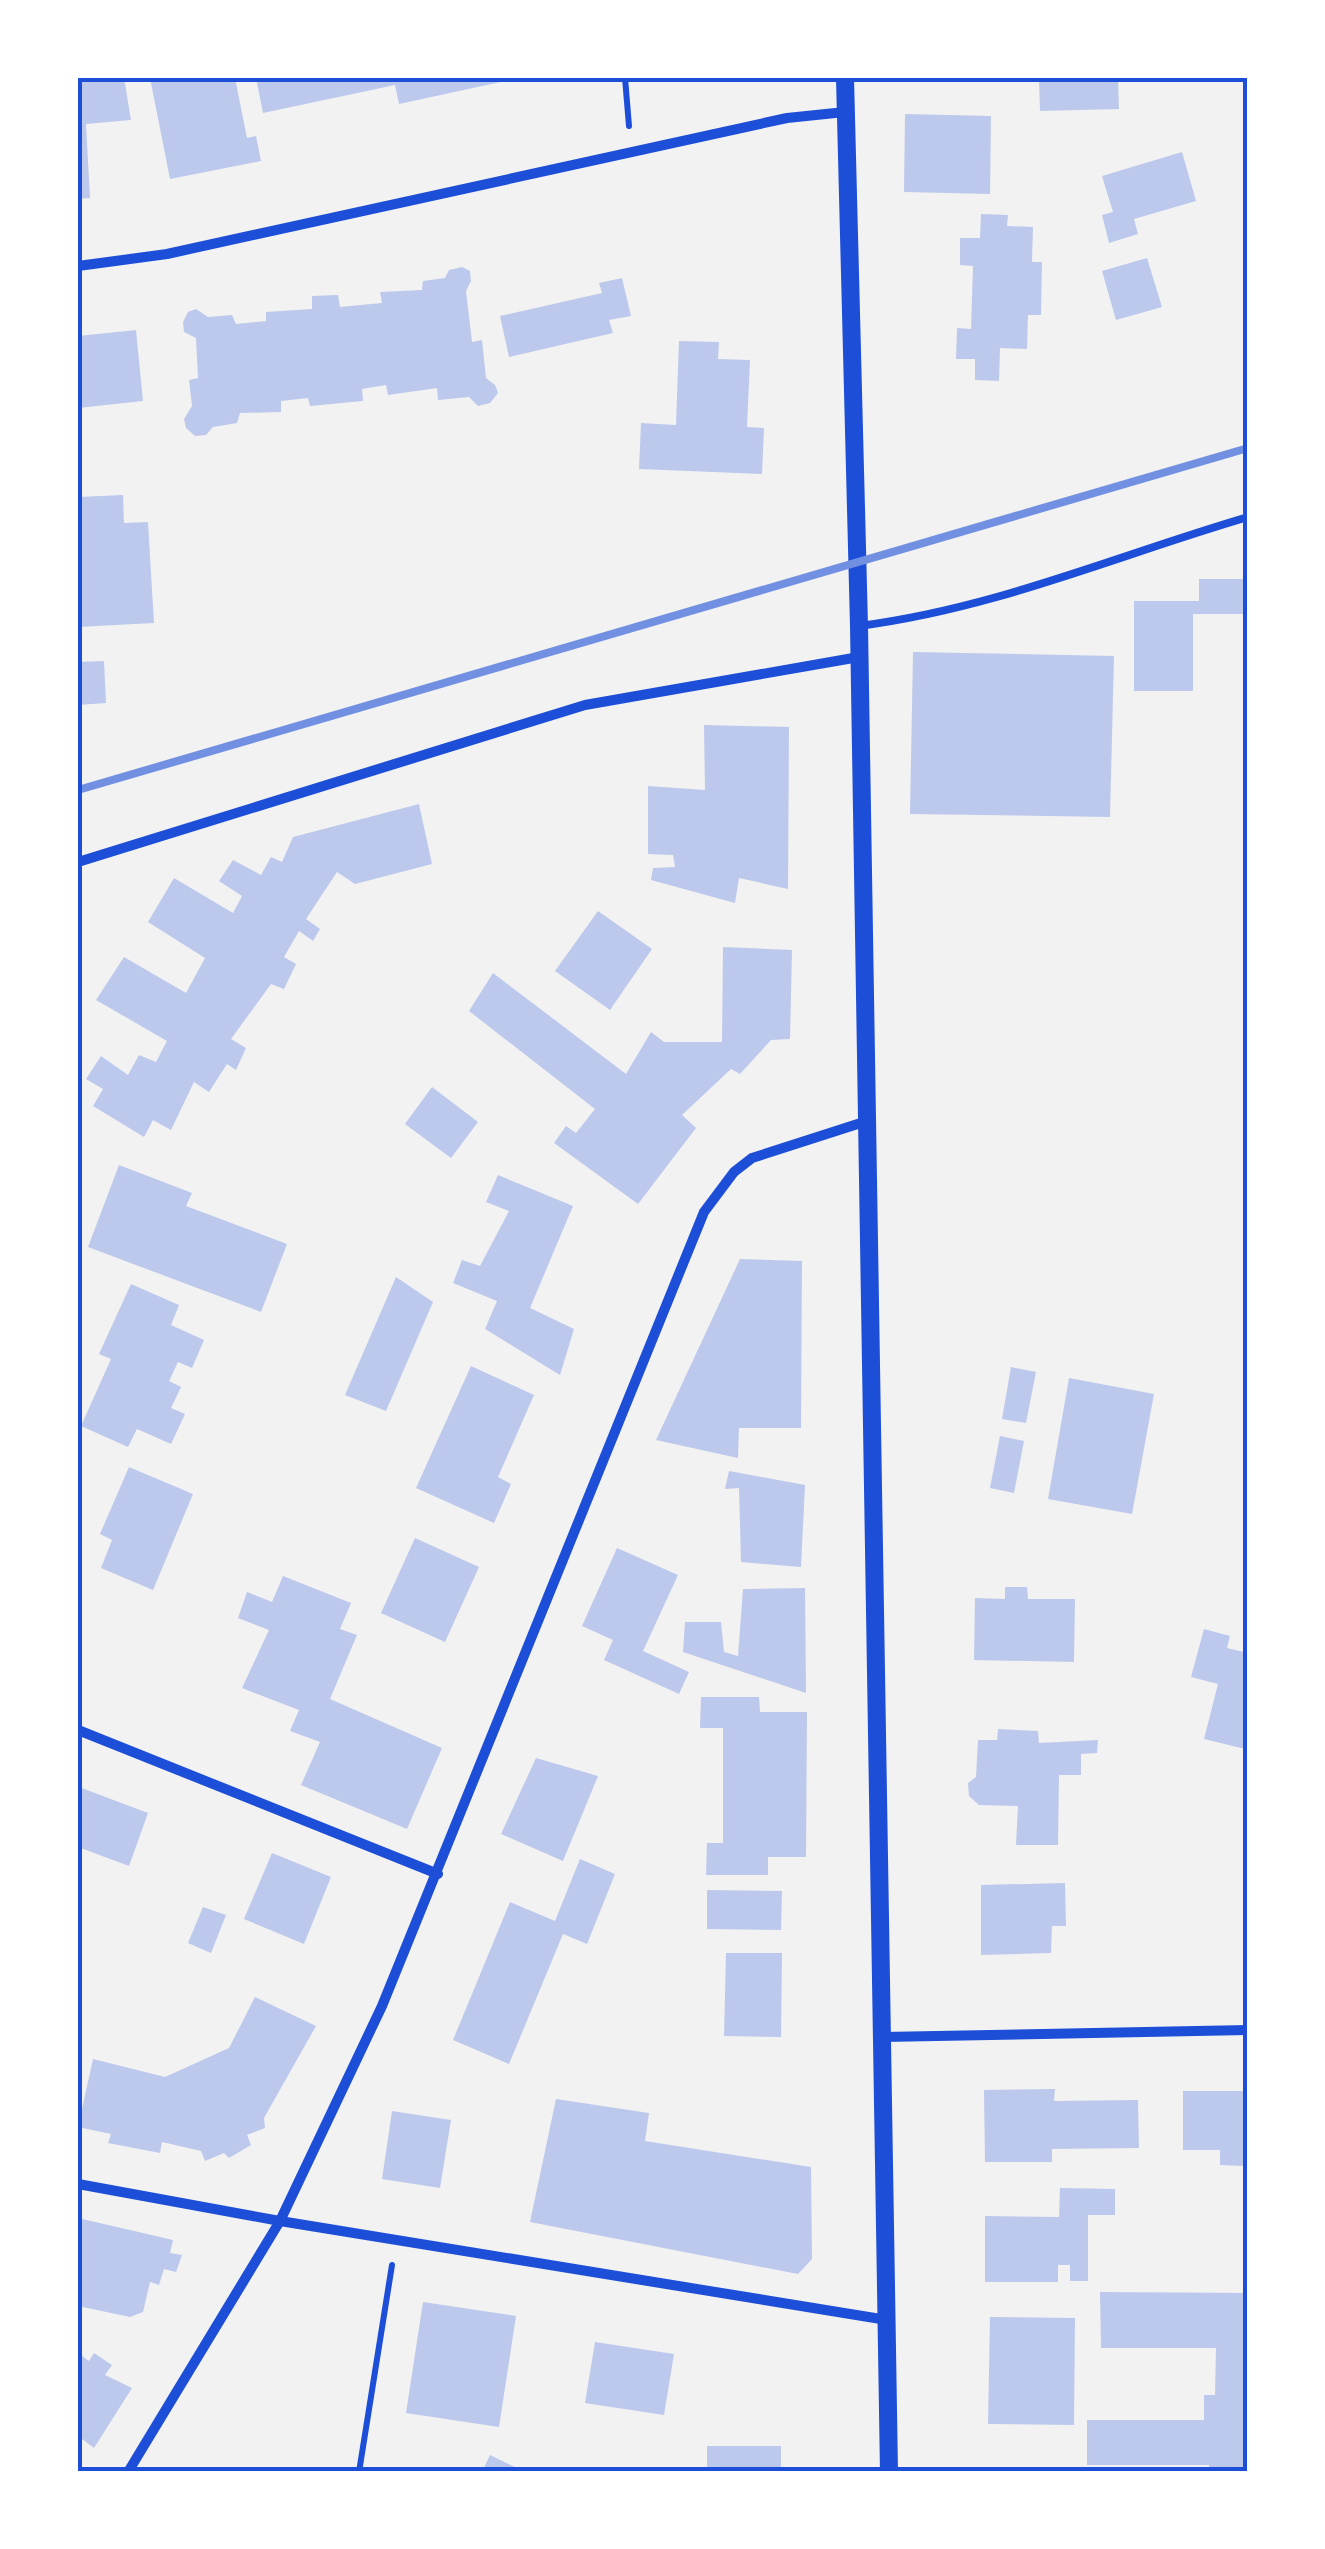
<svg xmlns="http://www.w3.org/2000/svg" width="1325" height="2549" font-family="'IBM Plex Sans',sans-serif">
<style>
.building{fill:#bdc9ec}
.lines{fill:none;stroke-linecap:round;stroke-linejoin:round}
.path{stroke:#1d4ed8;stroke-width:6}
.service{stroke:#1d4ed8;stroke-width:8}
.minor{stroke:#1d4ed8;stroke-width:10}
.tertiary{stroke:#1d4ed8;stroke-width:18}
.rail{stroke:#7290e2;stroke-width:8}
.neatline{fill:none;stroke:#1d4ed8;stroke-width:4}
</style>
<rect width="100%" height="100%" fill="#f2f2f2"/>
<g class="building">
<path d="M78,78H124L131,120L86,124L90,198L78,199Z"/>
<path d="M150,78H235L247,138L256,136L261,161L170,179Z"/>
<path d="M256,78H515V79L399,104L395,85L263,113Z"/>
<path d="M1039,78H1118L1119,109L1040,111Z"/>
<path d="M905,114L991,116L990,194L904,192Z"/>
<path d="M1182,152L1196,201L1134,219L1138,234L1109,243L1102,215L1113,212L1102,176Z"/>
<path d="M981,214L1008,215L1007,226L1033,227L1032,262H1042L1041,315H1028L1027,349L1000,348L999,381L975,380V359H956L957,328L971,329L973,266L960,265V238H980Z"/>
<path d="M1147,258L1162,307L1116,320L1102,271Z"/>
<path d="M462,267L470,271L471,281L466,291L472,342L482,340L486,378L495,385L498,393L490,403L478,406L469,397L438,400L437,388L388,395L386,385L362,389L363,401L310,406L308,398L281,401V412L240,413L237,423L213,427L206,435L195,436L186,428L184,419L192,406L189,380L198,378L196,338L184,332L183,322L188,312L196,309L208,317L232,315L236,324L266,321V312L312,309V296L338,295L340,307L382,303L380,292L422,290L423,281L445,278L449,270Z"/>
<path d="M622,278L631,316L609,320L613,333L509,357L500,316L602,293L599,283Z"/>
<path d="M136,330L143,401L78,408V336Z"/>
<path d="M679,341L719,342L718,359L750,360L747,427L764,428L762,474L639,469L641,423L676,425Z"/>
<path d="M123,495L124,523L148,522L154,623L78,627L79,497Z"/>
<path d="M1199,579H1248V614H1193V691H1134V601H1199Z"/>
<path d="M913,652L1114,656L1110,817L910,814Z"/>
<path d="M104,661L106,703L78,705V662Z"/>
<path d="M704,725L789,727L788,889L739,878L735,903L651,880L653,868L675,867L673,855L648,854V786L705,790Z"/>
<path d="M419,804L432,864L355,884L337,872L306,919L320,929L313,941L299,931L284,957L296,964L284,989L271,984L231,1039L246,1048L236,1070L227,1064L209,1092L194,1082L171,1130L153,1120L144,1137L93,1106L103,1089L86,1079L101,1056L128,1075L139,1055L156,1062L167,1041L96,1000L124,957L186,993L205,958L148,922L174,878L233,913L242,896L219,881L233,860L261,875L271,857L282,862L293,837Z"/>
<path d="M598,911L652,949L610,1010L555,971Z"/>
<path d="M723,947L792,950L790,1039L771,1040L740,1074L731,1069L682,1115L696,1128L638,1204L554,1143L566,1126L576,1133L595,1109L469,1011L493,973L626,1074L651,1032L664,1042H722Z"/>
<path d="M432,1087L478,1122L451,1158L405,1124Z"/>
<path d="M119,1165L192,1193L186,1206L287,1244L261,1312L88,1247Z"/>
<path d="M498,1175L573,1206L530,1308L574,1329L560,1375L485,1329L497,1301L453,1283L462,1260L480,1266L509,1211L486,1202Z"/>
<path d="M740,1259L802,1261L801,1428H739L738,1458L656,1440Z"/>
<path d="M396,1277L433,1302L386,1411L345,1395Z"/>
<path d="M131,1284L179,1305L171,1325L204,1340L192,1368L178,1362L169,1381L181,1387L171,1408L185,1414L171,1444L137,1429L128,1447L81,1426L111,1359L99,1354Z"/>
<path d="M471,1366L534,1395L498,1477L511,1484L494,1523L416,1488Z"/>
<path d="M1011,1367L1036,1372L1026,1423L1002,1419Z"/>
<path d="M1069,1378L1154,1394L1132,1514L1048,1499Z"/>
<path d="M1000,1436L1024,1441L1014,1493L990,1488Z"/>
<path d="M129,1467L193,1494L153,1590L101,1568L112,1540L100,1534Z"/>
<path d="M729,1471L805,1485L801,1567L741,1562L739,1488L725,1489Z"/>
<path d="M415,1538L479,1567L445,1642L381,1613Z"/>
<path d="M617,1548L678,1575L643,1651L689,1672L679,1694L604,1660L613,1640L582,1626Z"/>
<path d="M283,1576L351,1603L340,1629L357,1635L330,1699L442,1748L407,1829L301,1785L320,1742L290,1731L299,1710L242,1688L269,1630L238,1618L247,1592L272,1602Z"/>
<path d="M1005,1587H1027L1028,1599H1075L1074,1662L974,1660L975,1598L1005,1599Z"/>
<path d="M805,1588L806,1693L683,1652L685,1622H721L724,1652L738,1656L743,1589Z"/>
<path d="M1204,1629L1230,1636L1227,1648L1248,1653L1245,1749L1204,1739L1218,1684L1191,1677Z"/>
<path d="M701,1697H759L760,1712H807L806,1857H768V1875H706L707,1843H723V1728H700Z"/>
<path d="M998,1729L1038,1731L1039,1743L1098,1740L1097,1753L1081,1754V1775H1059L1058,1845H1016L1018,1806L979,1805L969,1796L968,1783L976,1777L978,1740H997Z"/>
<path d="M536,1758L598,1776L563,1861L501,1834Z"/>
<path d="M79,1787L148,1813L129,1866L78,1847Z"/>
<path d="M272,1853L331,1877L304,1944L244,1919Z"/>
<path d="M580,1859L615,1874L587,1944L563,1934L509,2064L453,2040L510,1902L555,1921Z"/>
<path d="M1065,1883L1066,1926H1052L1051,1953L981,1955V1885Z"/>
<path d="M707,1890L782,1891L781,1930L707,1929Z"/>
<path d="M203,1907L226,1915L211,1953L188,1943Z"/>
<path d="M726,1953H782L781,2037L724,2036Z"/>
<path d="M255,1997L316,2026L264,2118L265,2128L247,2135L251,2145L229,2158L224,2153L205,2161L201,2151L162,2142L160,2153L108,2143L111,2134L78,2127L93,2059L165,2077L229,2048Z"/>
<path d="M1055,2089L1054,2101L1138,2100L1139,2148L1052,2149V2162H985L984,2090Z"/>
<path d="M1183,2091H1248V2150H1243V2166L1220,2165V2150H1183Z"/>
<path d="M556,2099L649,2113L645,2141L811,2167L812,2259L798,2274L530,2222Z"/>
<path d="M392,2111L451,2120L440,2188L382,2179Z"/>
<path d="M1060,2188L1115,2189V2215H1088V2281H1070V2265H1058V2282H985V2216L1059,2217Z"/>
<path d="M78,2218L173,2240L170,2253L182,2255L176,2272L164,2269L159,2285L150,2282L143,2312L130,2317L78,2306Z"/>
<path d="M1100,2292L1248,2293V2472H1209V2465H1087V2420H1204V2395H1215L1216,2348H1101Z"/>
<path d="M423,2302L516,2316L499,2427L406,2413Z"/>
<path d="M990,2317L1075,2318L1074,2425L988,2424Z"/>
<path d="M595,2342L674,2354L664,2415L585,2403Z"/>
<path d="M78,2353L89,2361L94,2353L112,2365L105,2375L132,2388L94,2448L78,2436Z"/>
<rect x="707" y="2446" width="74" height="26"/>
<path d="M490,2455L519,2469L517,2472H482Z"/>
</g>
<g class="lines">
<g class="path">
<path d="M625,78L629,126"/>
<path d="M359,2472L392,2265"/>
</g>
<path class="service" d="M859,626C997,608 1115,556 1248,517"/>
<g class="minor">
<path d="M78,266L167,254L787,118L845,112"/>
<path d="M78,862L585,705L859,657"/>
<path d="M78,1730L438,1874"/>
<path d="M882,2037L1248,2030"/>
<path d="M78,2184L280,2221L887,2320"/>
<path d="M128,2472L280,2221L382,2006L704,1212L734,1172L752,1158L867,1121"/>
</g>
<path class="tertiary" d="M845,78L859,626L889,2472"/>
<path class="rail" d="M78,790L1248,448"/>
</g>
<rect width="1325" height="2549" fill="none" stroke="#ffffff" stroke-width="160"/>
<rect x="80" y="80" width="1165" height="2389" class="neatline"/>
</svg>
